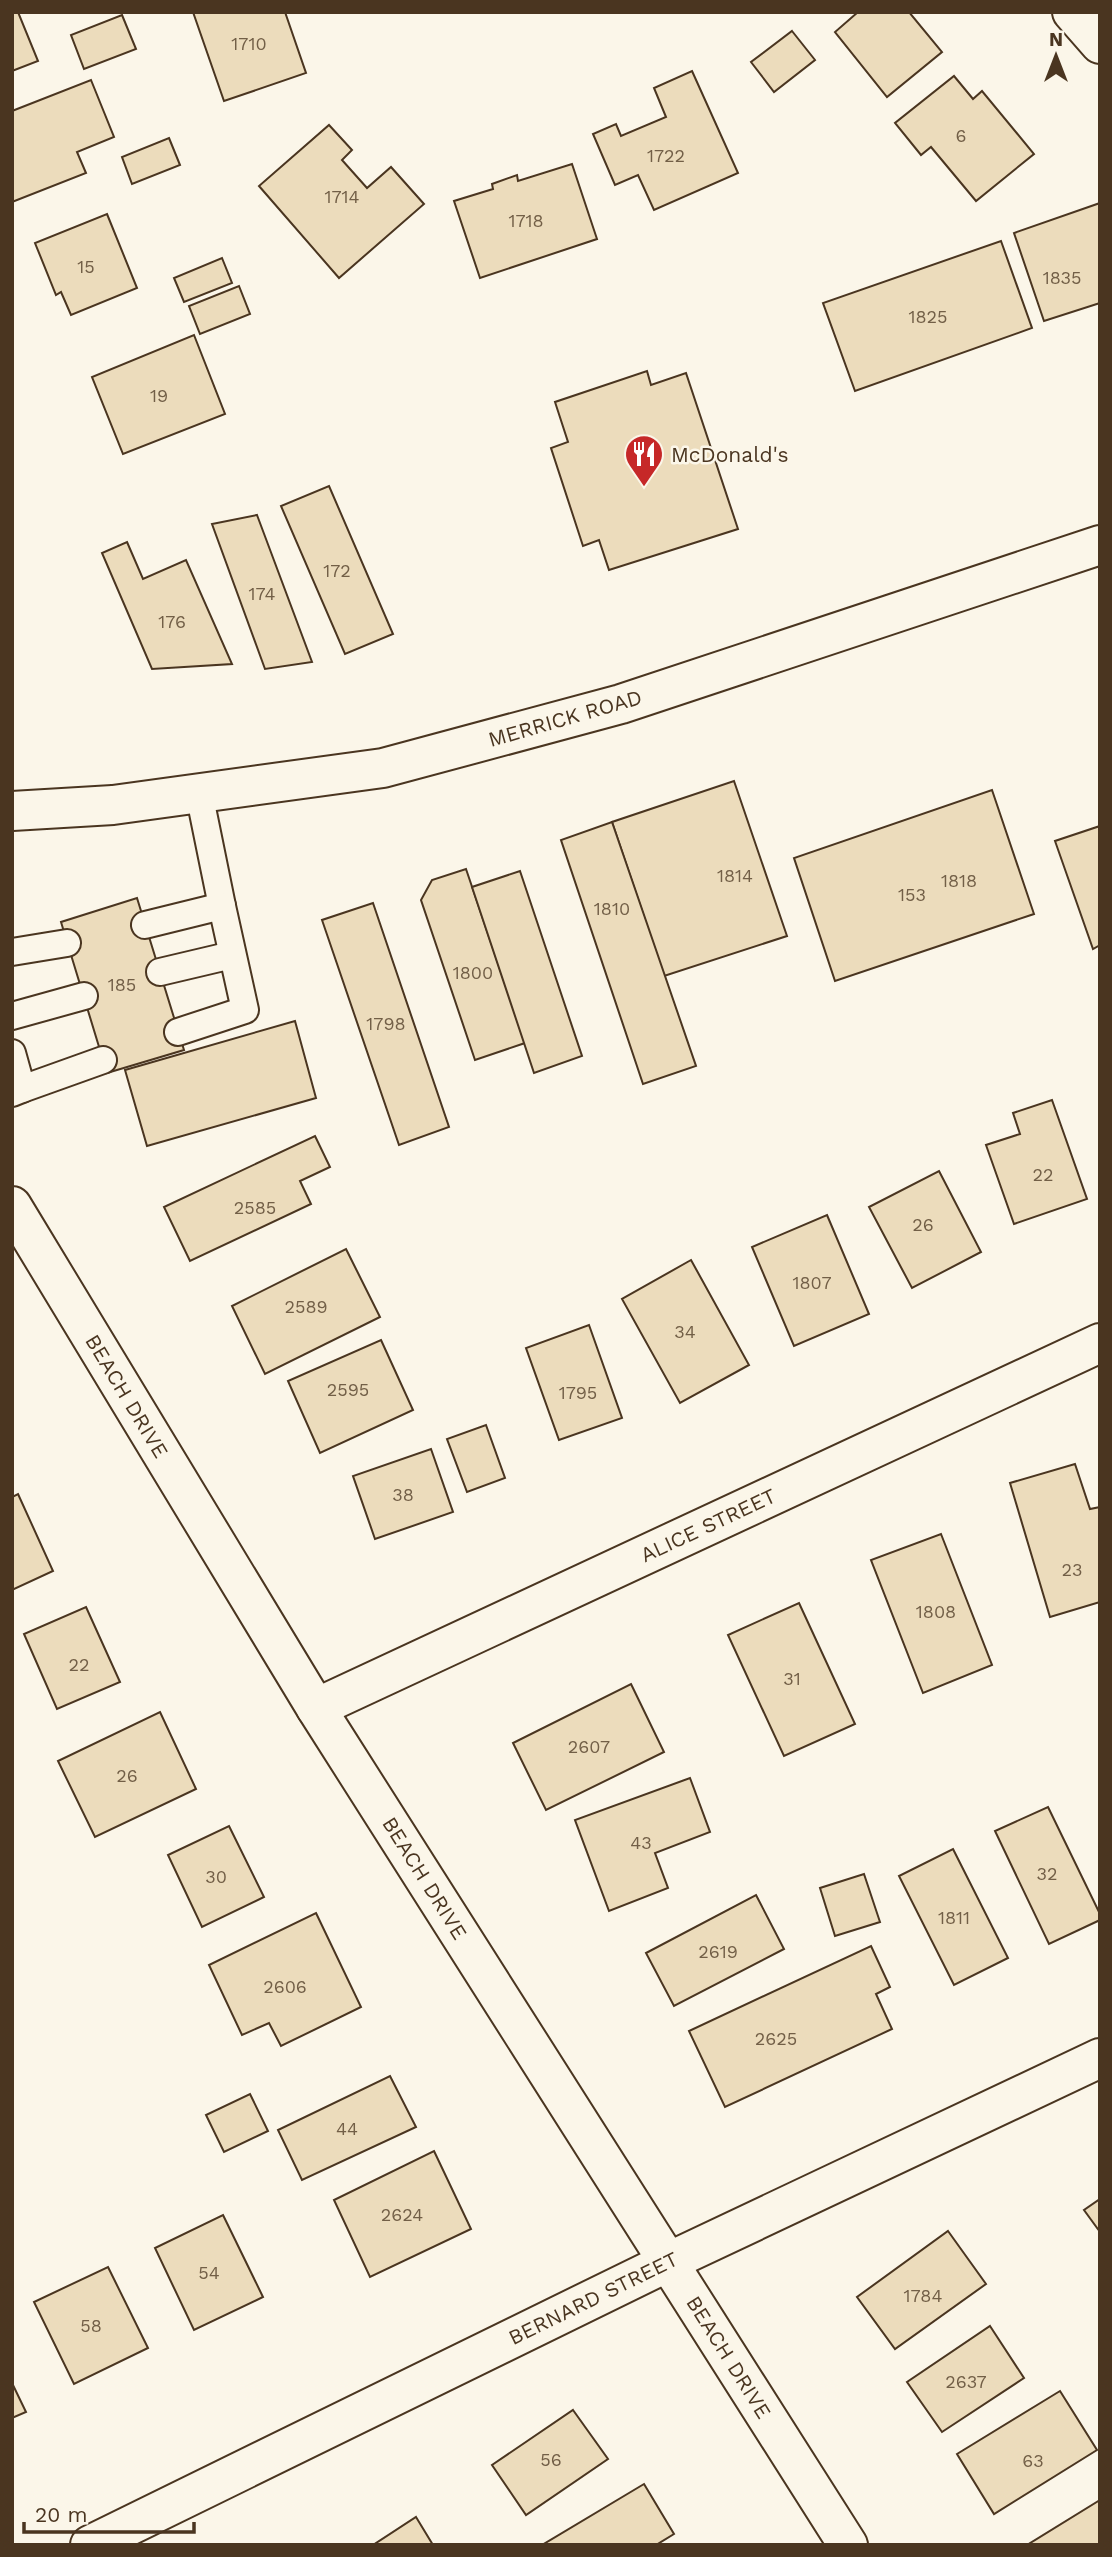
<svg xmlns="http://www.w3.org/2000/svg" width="1112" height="2557" font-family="'Work Sans',sans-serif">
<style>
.building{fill:#ecdcbc;stroke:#4a3520;stroke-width:2}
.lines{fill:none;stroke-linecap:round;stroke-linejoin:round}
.service-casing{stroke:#4a3520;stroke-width:30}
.minor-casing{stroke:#4a3520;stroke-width:42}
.primary-casing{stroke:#4a3520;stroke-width:42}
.service{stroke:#fbf6e9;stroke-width:26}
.minor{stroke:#fbf6e9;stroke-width:38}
.primary{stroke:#fbf6e9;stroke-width:38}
.labels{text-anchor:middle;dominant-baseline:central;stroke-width:5;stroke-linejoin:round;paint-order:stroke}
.number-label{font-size:18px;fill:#725f47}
.poi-label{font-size:21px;fill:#4a3520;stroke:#fbf6e9;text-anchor:start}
.street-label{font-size:21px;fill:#4a3520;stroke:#fbf6e9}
</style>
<rect width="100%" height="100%" fill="#fbf6e9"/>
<g class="building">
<path d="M12,12H18L38,61L12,71Z"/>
<path d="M193,12H285L306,73L224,101Z"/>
<path d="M858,12H909L942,52L887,97L835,32Z"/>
<path d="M122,15L136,49L84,69L71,35Z"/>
<path d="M792,31L815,60L774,92L751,62Z"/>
<path d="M692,71L738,173L654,210L638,175L615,185L593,134L616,124L621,136L666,117L654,88Z"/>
<path d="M954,76L973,99L982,91L1034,154L976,201L931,147L921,155L895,123Z"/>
<path d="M91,80L114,137L77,152L86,173L12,202V111Z"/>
<path d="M329,125L352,150L342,160L367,188L391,167L424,204L339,278L259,186Z"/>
<path d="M169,138L180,165L132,184L122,157Z"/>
<path d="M572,164L597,239L480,278L454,201L493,189L492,184L517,175L518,181Z"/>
<path d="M1100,203V303L1044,321L1014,233Z"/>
<path d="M107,214L137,288L71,315L61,292L56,295L35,243Z"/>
<path d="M1001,241L1032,328L855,391L823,303Z"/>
<path d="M222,258L232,283L184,302L174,278Z"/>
<path d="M239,286L250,314L200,334L189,306Z"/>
<path d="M194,335L225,414L123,454L92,377Z"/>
<path d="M647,371L651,385L686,373L738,529L609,570L599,540L583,546L551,448L568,442L555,402Z"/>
<path d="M329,486L393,634L345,654L281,506Z"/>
<path d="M257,515L312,662L265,669L212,524Z"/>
<path d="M127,542L143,579L186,560L232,664L152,669L102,553Z"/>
<path d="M734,781L787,936L664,976L612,822Z"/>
<path d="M992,790L1034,914L835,981L794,858Z"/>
<path d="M612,822L696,1066L643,1084L561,840Z"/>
<path d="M1100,826V945L1093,949L1055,841Z"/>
<path d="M466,869L525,1043L475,1060L421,900L432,880Z"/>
<path d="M520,871L582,1056L534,1073L472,887Z"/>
<path d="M137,898L184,1050L107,1073L61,922Z"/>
<path d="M373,903L449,1127L399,1145L322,920Z"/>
<path d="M295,1021L316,1098L147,1146L125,1070Z"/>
<path d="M1052,1100L1087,1199L1014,1224L986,1145L1020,1134L1013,1113Z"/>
<path d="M315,1136L330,1167L300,1181L311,1204L190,1261L164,1207Z"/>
<path d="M939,1171L981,1252L912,1288L869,1207Z"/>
<path d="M827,1215L869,1314L794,1346L752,1247Z"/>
<path d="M346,1249L380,1317L265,1374L232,1306Z"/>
<path d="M691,1260L749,1365L680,1403L622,1299Z"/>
<path d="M589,1325L622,1418L559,1440L526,1348Z"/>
<path d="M381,1340L413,1410L320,1453L288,1381Z"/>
<path d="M486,1425L505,1478L467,1492L447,1439Z"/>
<path d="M431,1449L453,1512L375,1539L353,1476Z"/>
<path d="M1075,1464L1090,1509L1100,1507V1602L1050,1617L1010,1483Z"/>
<path d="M18,1494L53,1571L12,1590V1497Z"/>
<path d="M941,1534L992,1665L923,1693L871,1560Z"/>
<path d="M799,1603L855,1724L784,1756L728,1635Z"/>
<path d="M86,1607L120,1682L57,1709L24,1634Z"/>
<path d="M631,1684L664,1752L546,1810L513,1743Z"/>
<path d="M160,1712L196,1789L95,1837L58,1761Z"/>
<path d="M690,1778L710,1832L655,1853L668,1888L609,1911L575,1820Z"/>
<path d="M1048,1807L1100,1914V1920L1049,1944L995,1831Z"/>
<path d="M229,1826L264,1897L202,1927L168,1855Z"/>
<path d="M953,1849L1008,1958L954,1985L899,1876Z"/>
<path d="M864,1874L880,1922L835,1936L820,1888Z"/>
<path d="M756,1895L784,1949L674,2006L646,1953Z"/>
<path d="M316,1913L361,2007L281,2046L269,2023L242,2035L209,1965Z"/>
<path d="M871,1946L890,1987L876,1994L892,2029L725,2107L689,2031Z"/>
<path d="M390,2076L416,2127L302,2180L278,2130Z"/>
<path d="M250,2094L268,2131L224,2152L206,2115Z"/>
<path d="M434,2151L471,2229L370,2277L334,2200Z"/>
<path d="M1100,2199V2232L1084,2210Z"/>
<path d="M223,2215L263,2297L194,2330L155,2248Z"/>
<path d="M948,2231L986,2284L895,2349L857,2297Z"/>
<path d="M108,2267L148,2348L74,2384L34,2302Z"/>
<path d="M990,2326L1024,2378L942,2432L907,2382Z"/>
<path d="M12,2383L26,2412L12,2418Z"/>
<path d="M1060,2391L1097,2450L994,2514L957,2454Z"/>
<path d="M573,2410L608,2459L526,2515L492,2465Z"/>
<path d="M644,2484L674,2534L656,2545H542Z"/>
<path d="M1100,2500V2545H1027Z"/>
<path d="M416,2517L433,2545H373Z"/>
</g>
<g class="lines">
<defs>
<g id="service">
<path d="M145,925L222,906L199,793"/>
<path d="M12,952L67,943"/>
<path d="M160,972L232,955"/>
<path d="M12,1016L84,996"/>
<path d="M178,1032L245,1010L222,906"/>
<path d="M12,1053L22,1089L12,1093"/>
<path d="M22,1089L103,1060"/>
</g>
<g id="minor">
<path d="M1072,12L1100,44"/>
<path d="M12,1206L316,1708L848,2545"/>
<path d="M316,1708L1100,1343"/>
<path d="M90,2545L668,2262L1100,2058"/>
</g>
<path id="primary" d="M12,811L113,805L383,768L621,704L1100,545"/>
</defs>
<use href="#service" class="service-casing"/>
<use href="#minor" class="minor-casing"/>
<use href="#primary" class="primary-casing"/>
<use href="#service" class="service"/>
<use href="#minor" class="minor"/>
<use href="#primary" class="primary"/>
</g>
<defs>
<symbol id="restaurant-pin" viewBox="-11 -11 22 30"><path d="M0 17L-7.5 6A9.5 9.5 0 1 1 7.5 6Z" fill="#c62828" stroke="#fbf6e9"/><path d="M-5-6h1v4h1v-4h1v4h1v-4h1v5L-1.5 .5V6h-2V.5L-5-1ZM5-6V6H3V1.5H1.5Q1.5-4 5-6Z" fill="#fff"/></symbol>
</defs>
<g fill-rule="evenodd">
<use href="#restaurant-pin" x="622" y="432" width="44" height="60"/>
</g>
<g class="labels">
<g class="number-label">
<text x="249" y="43">1710</text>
<text x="961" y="135">6</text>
<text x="666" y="155">1722</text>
<text x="342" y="196">1714</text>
<text x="526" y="220">1718</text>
<text x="86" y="266">15</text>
<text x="1062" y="277">1835</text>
<text x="928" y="316">1825</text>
<text x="159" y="395">19</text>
<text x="337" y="570">172</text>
<text x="262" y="593">174</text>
<text x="172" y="621">176</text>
<text x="735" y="875">1814</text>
<text x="959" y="880">1818</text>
<text x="912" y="894">153</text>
<text x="612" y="908">1810</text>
<text x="473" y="972">1800</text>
<text x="122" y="984">185</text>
<text x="386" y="1023">1798</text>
<text x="1043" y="1174">22</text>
<text x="255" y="1207">2585</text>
<text x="923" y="1224">26</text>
<text x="812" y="1282">1807</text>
<text x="306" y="1306">2589</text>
<text x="685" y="1331">34</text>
<text x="348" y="1389">2595</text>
<text x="578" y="1392">1795</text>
<text x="403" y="1494">38</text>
<text x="1072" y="1569">23</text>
<text x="936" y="1611">1808</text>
<text x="79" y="1664">22</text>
<text x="792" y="1678">31</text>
<text x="589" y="1746">2607</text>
<text x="127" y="1775">26</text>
<text x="641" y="1842">43</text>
<text x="1047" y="1873">32</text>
<text x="216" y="1876">30</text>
<text x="954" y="1917">1811</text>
<text x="718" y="1951">2619</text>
<text x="285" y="1986">2606</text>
<text x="776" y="2038">2625</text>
<text x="347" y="2128">44</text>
<text x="402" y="2214">2624</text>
<text x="209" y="2272">54</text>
<text x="923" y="2295">1784</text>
<text x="91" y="2325">58</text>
<text x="966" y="2381">2637</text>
<text x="551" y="2459">56</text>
<text x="1033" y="2460">63</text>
</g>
<g class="poi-label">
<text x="671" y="454">McDonald's</text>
</g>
<g class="street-label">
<text transform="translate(565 718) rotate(-16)">MERRICK ROAD</text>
<text transform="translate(127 1396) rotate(59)">BEACH DRIVE</text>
<text transform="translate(708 1525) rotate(-25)">ALICE STREET</text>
<text transform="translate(425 1878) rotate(58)">BEACH DRIVE</text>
<text transform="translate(593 2298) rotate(-26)">BERNARD STREET</text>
<text transform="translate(729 2357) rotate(58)">BEACH DRIVE</text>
</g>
</g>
<rect width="1112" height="2557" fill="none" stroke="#4a3520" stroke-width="28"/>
<g transform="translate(1056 56)" stroke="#fbf6e9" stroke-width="5" paint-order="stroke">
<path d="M0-5L12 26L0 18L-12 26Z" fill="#4a3520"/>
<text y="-10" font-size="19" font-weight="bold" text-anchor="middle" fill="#4a3520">N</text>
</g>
<path d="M24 2522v10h170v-10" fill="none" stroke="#4a3520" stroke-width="3.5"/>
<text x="35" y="2522" font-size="21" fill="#4a3520" stroke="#fbf6e9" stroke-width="5" paint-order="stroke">20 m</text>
</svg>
